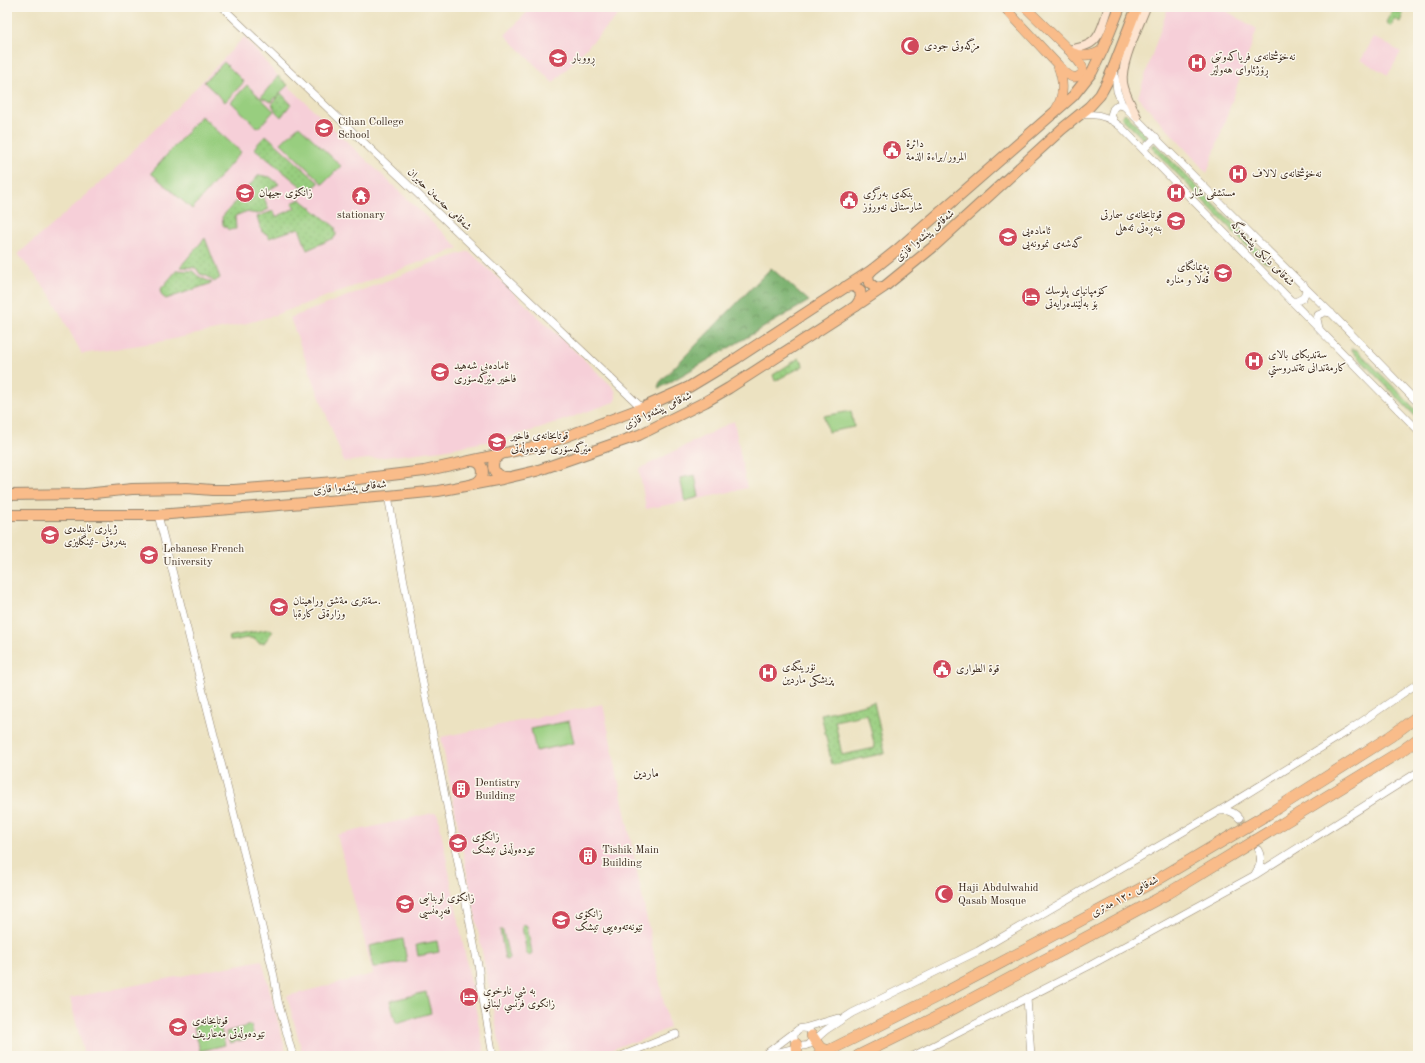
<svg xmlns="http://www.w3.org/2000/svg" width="1425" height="1063" font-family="'Old Standard TT',Amiri,serif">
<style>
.built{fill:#f6cfd8}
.grass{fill:url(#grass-dots);stroke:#6a7c4e;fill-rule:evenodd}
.forest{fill:url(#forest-crowns);stroke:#5a6e46}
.pitch{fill:#98ce7f;stroke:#6a7c4e}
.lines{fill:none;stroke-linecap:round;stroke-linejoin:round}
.tertiary-tunnel{stroke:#c9bda0;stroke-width:7;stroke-dasharray:7 3.5;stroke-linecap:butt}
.tertiary-casing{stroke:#948670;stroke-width:8}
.secondary-casing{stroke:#948670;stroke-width:10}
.primary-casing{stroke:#948670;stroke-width:10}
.trunk-casing{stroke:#948670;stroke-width:12}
.motorway-casing{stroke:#948670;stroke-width:12}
.tertiary{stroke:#fff;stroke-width:7}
.secondary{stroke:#fde4d0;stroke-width:8}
.primary{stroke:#f9bc8a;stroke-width:9}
.trunk{stroke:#f9bc8a;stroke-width:10}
.motorway{stroke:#f9bc8a;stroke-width:11}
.labels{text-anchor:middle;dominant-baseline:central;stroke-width:3;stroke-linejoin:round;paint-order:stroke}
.poi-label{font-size:11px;fill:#3b2a1e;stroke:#fbf7ec;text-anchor:start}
.street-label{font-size:11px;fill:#3b2a1e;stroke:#fbf7ec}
.neighbourhood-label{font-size:12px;fill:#3b2a1e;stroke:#fbf7ec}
</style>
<defs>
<pattern id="grass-dots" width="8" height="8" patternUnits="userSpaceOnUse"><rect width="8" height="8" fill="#98ce7f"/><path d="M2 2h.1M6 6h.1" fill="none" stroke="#84b16d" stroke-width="1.8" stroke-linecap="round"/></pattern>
<pattern id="forest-crowns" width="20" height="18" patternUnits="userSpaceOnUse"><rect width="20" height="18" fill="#7ab16e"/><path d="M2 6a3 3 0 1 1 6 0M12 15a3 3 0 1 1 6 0" fill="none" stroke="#65905a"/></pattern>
</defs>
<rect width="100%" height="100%" fill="#fbf7ec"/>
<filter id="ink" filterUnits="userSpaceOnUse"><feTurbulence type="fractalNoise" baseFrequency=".025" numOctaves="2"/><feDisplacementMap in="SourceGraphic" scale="8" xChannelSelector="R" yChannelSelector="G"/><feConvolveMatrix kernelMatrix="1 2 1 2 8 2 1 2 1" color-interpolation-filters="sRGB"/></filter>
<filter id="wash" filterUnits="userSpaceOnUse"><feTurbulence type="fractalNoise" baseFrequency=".012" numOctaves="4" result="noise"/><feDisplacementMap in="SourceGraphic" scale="16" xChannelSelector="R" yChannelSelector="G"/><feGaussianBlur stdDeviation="0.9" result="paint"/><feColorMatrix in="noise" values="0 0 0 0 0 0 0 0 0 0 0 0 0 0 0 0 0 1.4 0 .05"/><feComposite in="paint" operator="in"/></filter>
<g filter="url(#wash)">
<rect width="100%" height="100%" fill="#ece2c1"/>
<g class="built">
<path d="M532,7H626L553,83L505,35Z"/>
<path d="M1168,7H1220L1257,29L1207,173L1138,97Z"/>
<path d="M244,37L278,76L459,248L272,316L240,325L159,342L82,354L49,293L18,254L107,177L192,92Z"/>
<path d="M1374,37L1401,52L1388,75L1361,60Z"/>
<path d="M469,251L613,387L616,392V399L614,402L539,429L501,439L442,450L344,462L290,318L435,262Z"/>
<path d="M734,421L747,488L703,498L646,509L639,469Z"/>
<path d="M603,704L669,1028L637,1042H630L596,1056H502L441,737Z"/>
<path d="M433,813H436L438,815L485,1056H303L287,996L373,974L337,835Z"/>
<path d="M262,960L287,1056H84L70,998Z"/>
</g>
<g class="grass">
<path d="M1393,10L1403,14L1400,22L1395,19L1391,27L1386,22Z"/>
<path d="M281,93L291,104L281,117L276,112L272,104Z"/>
<path d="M1125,113L1146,135V138L1143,139L1121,117Z"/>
<path d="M266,135L319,183L308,192L254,148Z"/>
<path d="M1155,144L1259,250L1266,257L1269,263L1263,261L1255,254L1152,148V145Z"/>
<path d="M259,175L270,177L279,184L262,194L269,209L258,214L245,212L235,216L236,229L229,230L223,225L222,217Z"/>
<path d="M300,199L335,227L336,235L334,238L307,250L299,228L269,238L267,234L262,232L257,217L273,211L276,217L295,208L292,203Z"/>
<path d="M205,238L220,278L214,282L207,276L200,274L196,268L180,267Z"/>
<path d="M177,270L193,271L198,276L212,283L166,299L162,296L160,290Z"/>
<path d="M1351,348L1357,350L1418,412V419L1354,353Z"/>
<path d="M799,358L802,361L803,366L775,381L773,375Z"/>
<path d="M270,629L273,631L264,643H259C249,633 242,641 230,641L229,637L232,636Z"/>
<path d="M874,702L885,753L832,765L821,714ZM867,714L875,748L842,755L835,721Z"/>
<path d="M525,924L527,926L532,953L529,956L527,954L522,927L523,925Z"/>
<path d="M500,930H502L503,931L509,958L507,960L505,959Z"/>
</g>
<path class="forest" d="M771,268L809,301L660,388L658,387L660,382Z"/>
<g class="pitch">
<path d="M224,62L244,82L225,102L204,82Z"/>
<path d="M278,76L288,85L271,102L261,97Z"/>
<path d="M247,85L274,111L258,128L231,102Z"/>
<path d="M201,116L241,152L192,209L151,173Z"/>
<path d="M299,126L341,166L323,184L281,143Z"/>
<path d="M851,411L854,427L828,432L824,416Z"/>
<path d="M695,475L699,497L685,501L680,478Z"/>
<path d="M569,721L574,743L536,751L531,729Z"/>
<path d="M403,939L407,962L373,968L369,946Z"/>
<path d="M437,941L439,952L418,956L416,945Z"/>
<path d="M426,992L431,1013L396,1023L390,1001Z"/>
<path d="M218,1019L225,1045L200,1051L194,1026Z"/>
<path d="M251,1025L254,1037L230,1043L226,1032Z"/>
</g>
</g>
<g filter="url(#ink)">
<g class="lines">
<path class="tertiary-tunnel" d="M1239,818L1258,850"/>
<defs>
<g id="tertiary">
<path d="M222,7L642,408"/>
<path d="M1114,68L1117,91L1122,104L1253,236L1331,313L1418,403"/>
<path d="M1079,116C1095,112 1108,116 1121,127L1418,430"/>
<path d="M1114,121L1111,115L1113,109L1117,105L1125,106"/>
<path d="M1144,149L1156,137"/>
<path d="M1292,301H1297L1303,298L1306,291L1304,285"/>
<path d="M1319,328L1317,319L1318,315L1325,312L1331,313"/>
<path d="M388,496L421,673L479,970L480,982L493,1056"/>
<path d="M158,515L242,845L274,976L278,1001L293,1056"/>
<path d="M1221,811C1228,810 1234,811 1239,818"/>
<path d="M1255,874C1260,866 1263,859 1258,850"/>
<path d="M1027,998L1031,1056"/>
<circle cx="803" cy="1037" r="9"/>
<path d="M804,1028L838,1018"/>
<path d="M810,1044L826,1030L852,1013L978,951L1219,811L1348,731L1418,683"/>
<path d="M771,1054L800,1047"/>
<path d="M621,1056L676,1034"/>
<path d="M763,1056L795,1032"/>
<path d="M913,1056L1089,966L1255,875L1418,772"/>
</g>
<g id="secondary">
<path d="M1068,50C1075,48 1081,48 1087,45C1101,40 1104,19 1109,7"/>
<path d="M1137,117C1132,106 1125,95 1123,83C1120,63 1139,26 1146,7"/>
</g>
<g id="primary">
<path d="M1004,7L1057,64C1064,80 1065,96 1055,111"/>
<path d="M1025,7L1071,52C1082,57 1094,56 1103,49"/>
<path d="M1058,65C1062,69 1067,76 1073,77C1075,78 1077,77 1079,76C1090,70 1075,58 1071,53"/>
</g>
<g id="trunk">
<path d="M872,270L868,275L869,283L876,288L883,287"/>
<path d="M845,287L853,286L860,290L861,298L856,306"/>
<path d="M500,455L494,460C491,470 496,477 507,477"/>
<path d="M471,461C486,461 487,480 473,484"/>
<path d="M7,495L85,494L132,489L187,488L212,490H234L334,482L424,471L546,444L642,408L689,387L737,358L818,305L872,270L897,250L1073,96L1092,72L1103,49L1120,7"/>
<path d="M7,515H158L388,496L438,491L502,479L536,471L639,435L705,402L729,388L847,312L884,287L933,247L1062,129L1089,107L1100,95L1107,82L1114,66L1137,7"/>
</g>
<g id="motorway">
<path d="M812,1036L820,1048L829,1051"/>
<path d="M796,1044L797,1056"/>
<path d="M818,1056L944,993L1157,880L1273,811L1391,736L1418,716"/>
<path d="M858,1056L949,1011L1167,894L1403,750L1418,739"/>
</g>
</defs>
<use href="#tertiary" class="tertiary-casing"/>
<use href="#secondary" class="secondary-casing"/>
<use href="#primary" class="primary-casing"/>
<use href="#trunk" class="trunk-casing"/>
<use href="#motorway" class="motorway-casing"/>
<use href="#tertiary" class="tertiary"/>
<use href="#secondary" class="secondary"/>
<use href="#primary" class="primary"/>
<use href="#trunk" class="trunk"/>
<use href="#motorway" class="motorway"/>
</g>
</g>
<defs>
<symbol id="mosque-disc" viewBox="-11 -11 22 22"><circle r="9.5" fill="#d1495b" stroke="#fbf7ec"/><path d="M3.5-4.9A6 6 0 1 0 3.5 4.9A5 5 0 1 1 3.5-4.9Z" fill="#fff"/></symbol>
<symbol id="school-disc" viewBox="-11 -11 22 22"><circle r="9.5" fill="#d1495b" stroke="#fbf7ec"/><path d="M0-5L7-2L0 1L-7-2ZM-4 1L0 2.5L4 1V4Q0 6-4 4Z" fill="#fff"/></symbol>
<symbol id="hospital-disc" viewBox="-11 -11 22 22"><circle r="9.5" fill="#d1495b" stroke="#fbf7ec"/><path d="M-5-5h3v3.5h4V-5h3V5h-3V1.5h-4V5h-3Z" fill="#fff"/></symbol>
<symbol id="civic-disc" viewBox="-11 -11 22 22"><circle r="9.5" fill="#d1495b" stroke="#fbf7ec"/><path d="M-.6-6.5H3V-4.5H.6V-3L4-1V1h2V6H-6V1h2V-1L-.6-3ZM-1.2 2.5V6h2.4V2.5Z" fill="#fff"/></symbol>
<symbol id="university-disc" viewBox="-11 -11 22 22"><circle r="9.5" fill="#d1495b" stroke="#fbf7ec"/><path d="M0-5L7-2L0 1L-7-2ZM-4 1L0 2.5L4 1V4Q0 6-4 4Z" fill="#fff"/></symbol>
<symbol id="temple-disc" viewBox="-11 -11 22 22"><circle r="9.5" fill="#d1495b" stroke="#fbf7ec"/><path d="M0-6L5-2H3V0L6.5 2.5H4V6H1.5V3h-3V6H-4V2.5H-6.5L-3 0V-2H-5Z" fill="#fff"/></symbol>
<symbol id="hotel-disc" viewBox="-11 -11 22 22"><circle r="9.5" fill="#d1495b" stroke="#fbf7ec"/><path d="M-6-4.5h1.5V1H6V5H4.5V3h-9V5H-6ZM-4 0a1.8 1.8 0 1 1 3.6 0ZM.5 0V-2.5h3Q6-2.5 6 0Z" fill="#fff"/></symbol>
<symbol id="building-disc" viewBox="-11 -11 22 22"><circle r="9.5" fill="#d1495b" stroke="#fbf7ec"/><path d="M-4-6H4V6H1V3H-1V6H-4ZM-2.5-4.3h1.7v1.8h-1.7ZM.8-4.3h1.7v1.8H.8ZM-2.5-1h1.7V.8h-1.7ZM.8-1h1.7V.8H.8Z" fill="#fff"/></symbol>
</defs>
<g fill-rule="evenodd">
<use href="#mosque-disc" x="899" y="35" width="22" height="22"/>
<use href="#school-disc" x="547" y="47" width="22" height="22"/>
<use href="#hospital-disc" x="1186" y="52" width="22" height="22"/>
<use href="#school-disc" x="313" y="117" width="22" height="22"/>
<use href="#civic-disc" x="881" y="139" width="22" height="22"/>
<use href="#hospital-disc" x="1227" y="163" width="22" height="22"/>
<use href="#university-disc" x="234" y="182" width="22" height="22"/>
<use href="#hospital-disc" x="1165" y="182" width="22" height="22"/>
<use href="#temple-disc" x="350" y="185" width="22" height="22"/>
<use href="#civic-disc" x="838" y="189" width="22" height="22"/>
<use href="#school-disc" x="1165" y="210" width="22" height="22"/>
<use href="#school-disc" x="997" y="226" width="22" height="22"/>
<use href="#school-disc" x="1212" y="262" width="22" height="22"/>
<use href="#hotel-disc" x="1020" y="286" width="22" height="22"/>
<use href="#hospital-disc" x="1243" y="350" width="22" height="22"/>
<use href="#school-disc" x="429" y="361" width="22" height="22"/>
<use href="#school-disc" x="486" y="431" width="22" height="22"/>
<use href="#school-disc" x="39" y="524" width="22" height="22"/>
<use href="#university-disc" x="138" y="544" width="22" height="22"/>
<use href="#university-disc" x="268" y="596" width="22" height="22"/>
<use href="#civic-disc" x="931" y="658" width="22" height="22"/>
<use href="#hospital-disc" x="757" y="662" width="22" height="22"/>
<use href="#building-disc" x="450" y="778" width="22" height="22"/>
<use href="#university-disc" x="447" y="832" width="22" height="22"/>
<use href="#building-disc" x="577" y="845" width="22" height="22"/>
<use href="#mosque-disc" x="933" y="883" width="22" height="22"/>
<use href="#university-disc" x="394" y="893" width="22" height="22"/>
<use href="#university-disc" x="550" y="909" width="22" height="22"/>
<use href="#hotel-disc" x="458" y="986" width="22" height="22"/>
<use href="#school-disc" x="167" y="1016" width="22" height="22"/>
</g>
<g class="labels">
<g class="poi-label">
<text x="924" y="46">مزگەوتی جودی</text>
<text x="1211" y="57">نەخۆشخانەی فریاکەوتنی<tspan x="1211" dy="13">ڕۆژئاوای هەولێر</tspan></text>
<text x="572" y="58">ڕووبار</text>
<text x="338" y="122">Cihan College<tspan x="338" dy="13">School</tspan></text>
<text x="906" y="144">دائرة<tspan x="906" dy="13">المرور/براءة الذمة</tspan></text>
<text x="1252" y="174">نەخۆشخانەی لالاف</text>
<text x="259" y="193">زانکۆی جیھان</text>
<text x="1190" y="193">مستشفى شار</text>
<text x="863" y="194">بنکەی بەرگری<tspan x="863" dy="13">شارستانی نەورۆز</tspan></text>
<text x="361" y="215" text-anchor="middle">stationary</text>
<text x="1162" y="215" text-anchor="end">قوتابخانەی سمارتی<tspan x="1162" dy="13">بنەڕەتی ئەهلی</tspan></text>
<text x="1022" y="231">ئامادەیی<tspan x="1022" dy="13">گەشەی نموونەیی</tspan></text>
<text x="1209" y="267" text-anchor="end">پەیمانگای<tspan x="1209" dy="13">قەلا و منارە</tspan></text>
<text x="1045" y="291">کۆمپانیای پلوسك<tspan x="1045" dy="13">بۆ بەڵێندەرایەتی</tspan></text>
<text x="1268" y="355">سةنديكاى بالاى<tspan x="1268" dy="13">كارمةندانى تةندروستي</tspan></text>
<text x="454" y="366">ئامادەیی شەهید<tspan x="454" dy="13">فاخیر مێرگەسۆری</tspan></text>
<text x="511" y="436">قوتابخانەی فاخیر<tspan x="511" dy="13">مێرگەسۆری نێودەوڵەتی</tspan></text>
<text x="64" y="529">ژیاری ئایندەی<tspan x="64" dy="13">بنەرەتی -ئینگلیزی</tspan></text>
<text x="163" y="549">Lebanese French<tspan x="163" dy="13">University</tspan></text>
<text x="293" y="601">سةنترى مةشق وراهينان.<tspan x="293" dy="13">وزارةتى كارةبا</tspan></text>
<text x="782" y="667">نۆرینگەی<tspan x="782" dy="13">پزیشکی ماردین</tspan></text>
<text x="956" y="669">قوة الطواری</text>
<text x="475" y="783">Dentistry<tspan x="475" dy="13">Building</tspan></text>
<text x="472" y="837">زانکۆی<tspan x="472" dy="13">نێودەوڵەتی تیشک</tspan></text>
<text x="602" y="850">Tishik Main<tspan x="602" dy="13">Building</tspan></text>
<text x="958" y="888">Haji Abdulwahid<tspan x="958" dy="13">Qasab Mosque</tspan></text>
<text x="419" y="898">زانکۆی لوبنانیی<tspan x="419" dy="13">فەڕەنسیی</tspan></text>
<text x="575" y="914">زانکۆی<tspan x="575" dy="13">نێونەتەوەییی تیشک</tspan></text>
<text x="483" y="991">به شي ناوخوى<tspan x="483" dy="13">زانكوى فرنسي لبناني</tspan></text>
<text x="192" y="1021">قوتابخانەی<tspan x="192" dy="13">نێودەوڵەتی مەعاریف</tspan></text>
</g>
<g class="street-label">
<text transform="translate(439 200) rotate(44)">شەقامی حەسەن حەیران</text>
<text transform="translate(925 236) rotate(-40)">شەقامی پێشەوا قازی</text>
<text transform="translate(1262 254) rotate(46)">شەقامی دایکی پێشمەرگە</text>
<text transform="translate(658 411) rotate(-25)">شەقامی پێشەوا قازی</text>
<text transform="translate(350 488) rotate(-5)">شەقامی پێشەوا قازی</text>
<text transform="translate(1125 897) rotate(-28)">شەقامی ١٢٠ مەتری</text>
</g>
<g class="neighbourhood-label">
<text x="646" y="774">ماردین</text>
</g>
</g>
<rect width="1425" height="1063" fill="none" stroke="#fbf7ec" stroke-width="24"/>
</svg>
